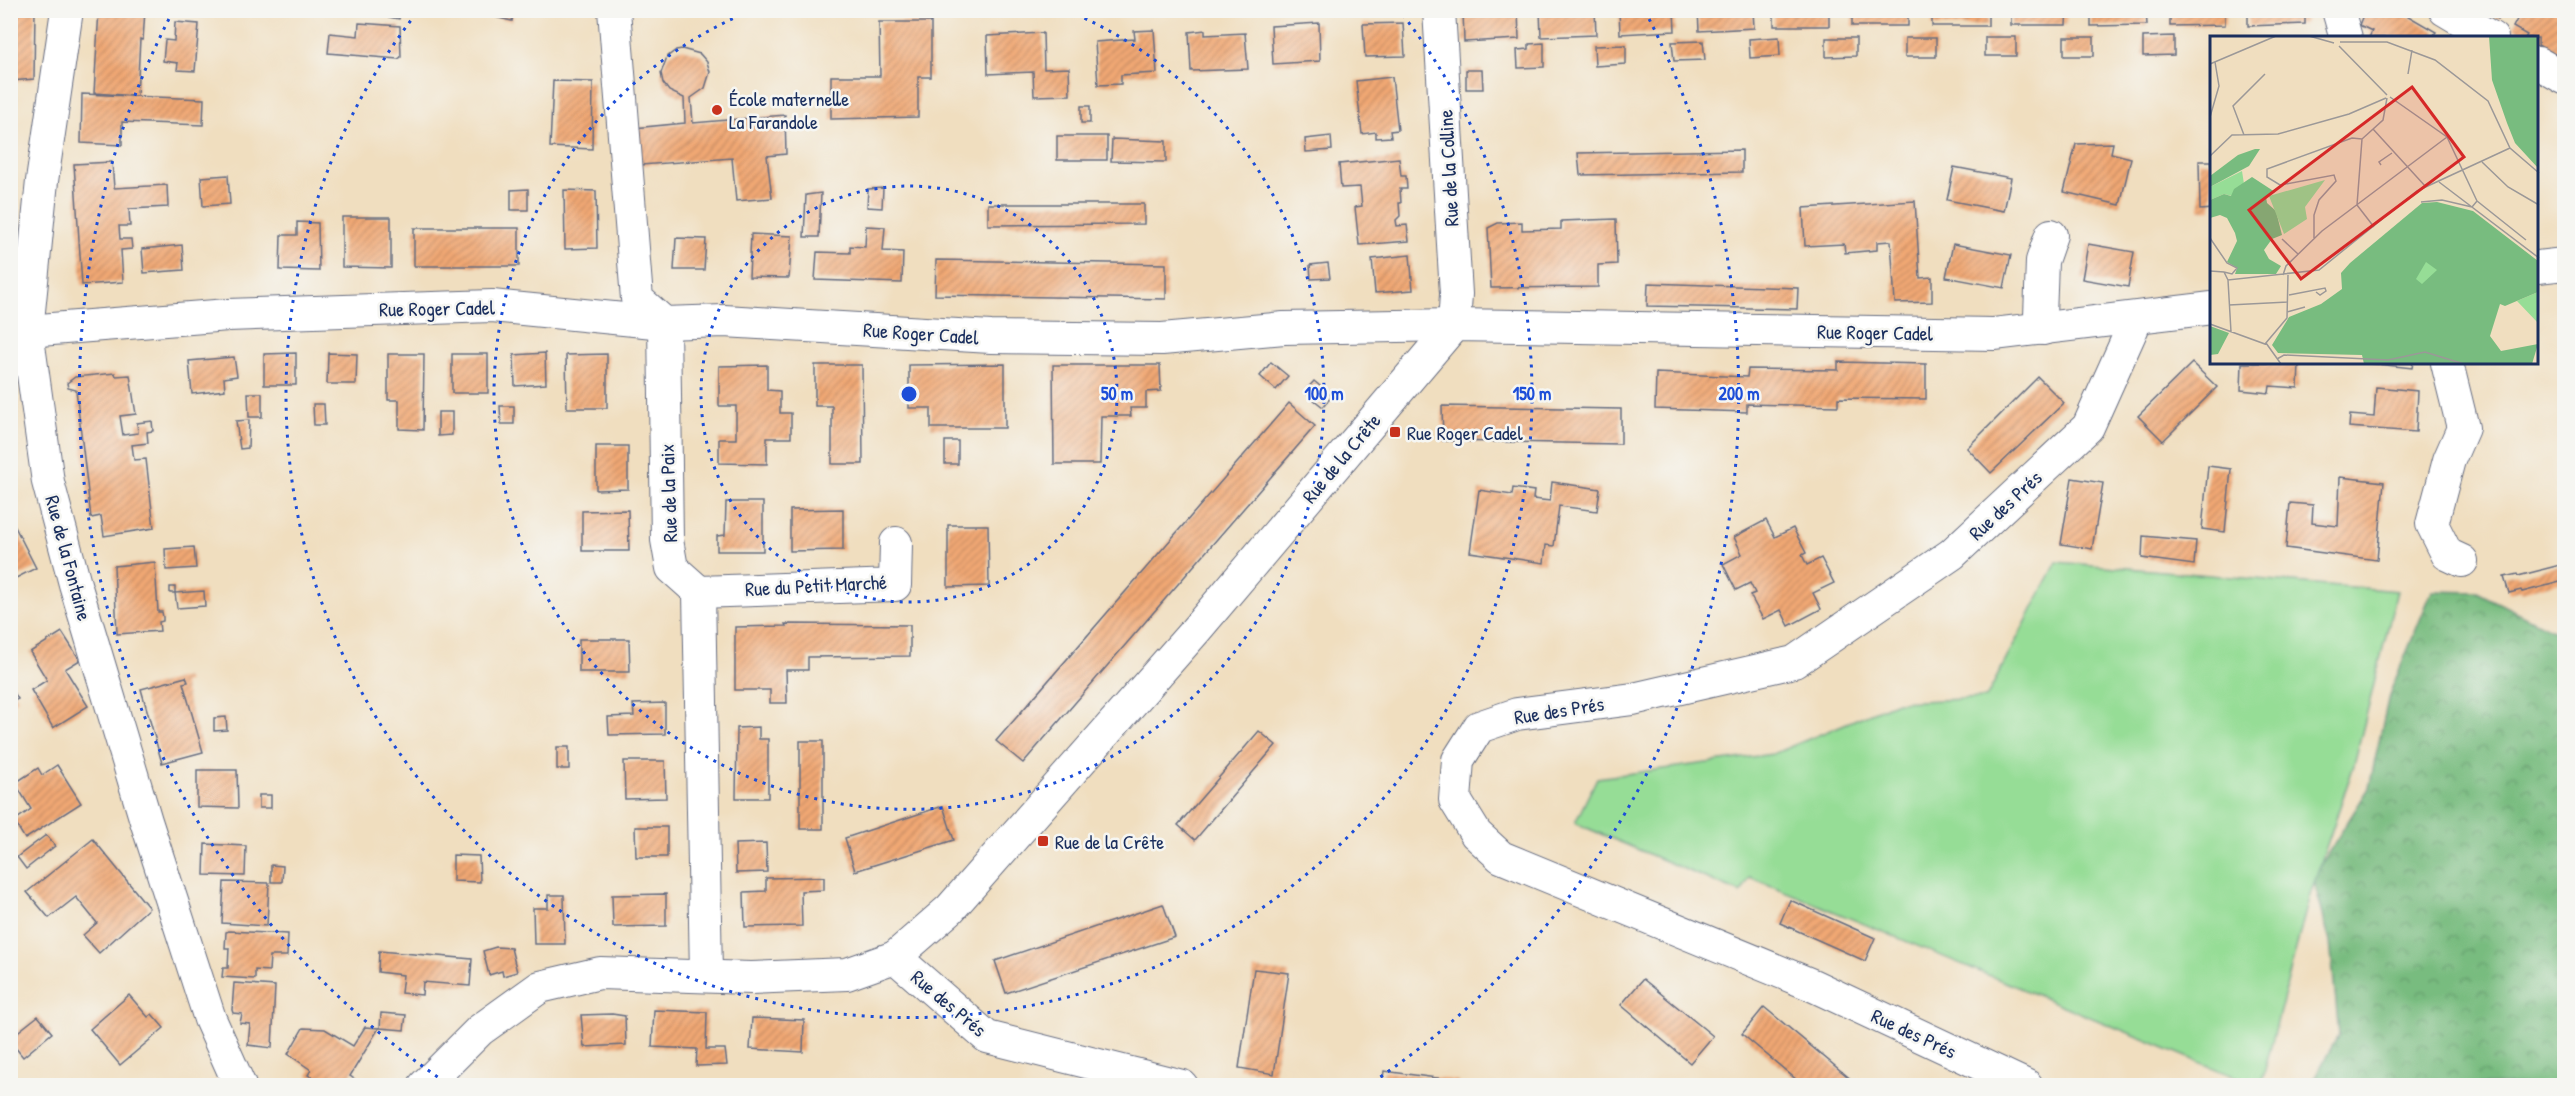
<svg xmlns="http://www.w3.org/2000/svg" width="2575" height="1096" font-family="'Patrick Hand',sans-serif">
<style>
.forest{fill:url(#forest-crowns);stroke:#4a766e;stroke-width:1.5}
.garden{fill:#96dd96;stroke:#58867a;stroke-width:1.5}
.building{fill:url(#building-hatch)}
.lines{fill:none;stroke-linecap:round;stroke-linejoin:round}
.minor-casing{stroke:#666c80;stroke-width:34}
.minor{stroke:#fff;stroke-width:32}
.ring{fill:none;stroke:#1d4ed8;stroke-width:3;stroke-dasharray:3 6}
.poi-dot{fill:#c8321e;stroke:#f6f6f2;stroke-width:2}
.labels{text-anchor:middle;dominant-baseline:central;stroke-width:5;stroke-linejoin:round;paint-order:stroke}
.poi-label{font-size:20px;fill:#1b2f5e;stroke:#f6f6f2;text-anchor:start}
.street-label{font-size:20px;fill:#1b2f5e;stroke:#f6f6f2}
.inset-road{fill:none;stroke:#9b9898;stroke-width:1.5}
.view{fill:#d62828;fill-opacity:0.15;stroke:#d62828;stroke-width:3}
.inset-edge{fill:none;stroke:#1b2f5e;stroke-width:3}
.centre{fill:#1d4ed8;stroke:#f6f6f2;stroke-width:3}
.ring-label{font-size:18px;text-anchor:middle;font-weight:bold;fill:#1d4ed8;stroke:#f6f6f2;stroke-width:5;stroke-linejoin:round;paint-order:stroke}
</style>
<defs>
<pattern id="forest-crowns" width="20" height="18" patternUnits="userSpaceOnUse" patternTransform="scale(1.5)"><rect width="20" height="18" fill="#78bc7f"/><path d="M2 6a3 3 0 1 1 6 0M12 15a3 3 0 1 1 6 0" fill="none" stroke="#62996b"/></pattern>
<pattern id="building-hatch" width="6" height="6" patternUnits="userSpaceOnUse" patternTransform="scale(1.5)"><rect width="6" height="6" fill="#f1a873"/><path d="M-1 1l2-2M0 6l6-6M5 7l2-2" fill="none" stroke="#c28962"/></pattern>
</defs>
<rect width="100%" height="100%" fill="#f6f6f2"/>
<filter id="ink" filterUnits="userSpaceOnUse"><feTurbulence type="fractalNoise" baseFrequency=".0167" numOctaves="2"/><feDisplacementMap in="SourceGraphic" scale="12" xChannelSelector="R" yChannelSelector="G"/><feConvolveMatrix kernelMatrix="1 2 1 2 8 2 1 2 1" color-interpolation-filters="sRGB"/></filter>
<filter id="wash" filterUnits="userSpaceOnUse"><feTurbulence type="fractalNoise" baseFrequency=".008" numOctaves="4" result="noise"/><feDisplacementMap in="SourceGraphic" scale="24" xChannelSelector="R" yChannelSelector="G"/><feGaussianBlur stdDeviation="1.35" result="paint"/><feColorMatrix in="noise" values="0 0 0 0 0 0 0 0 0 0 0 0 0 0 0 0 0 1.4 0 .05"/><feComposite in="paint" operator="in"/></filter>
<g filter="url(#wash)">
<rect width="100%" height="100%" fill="#f0debf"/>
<path class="forest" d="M2432,591L2477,592L2564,636V1085L2310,1086L2339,1034L2330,942L2313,877L2369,788L2389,695Z"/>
<path class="garden" d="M2057,562L2397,591L2354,765L2309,898L2261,1085H2255L1750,877L1741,893L1575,823L1597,778L1773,754L1897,702L1986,698Z"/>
<g id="blocks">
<g class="building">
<path d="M10,10H35L34,79L11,81Z"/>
<path d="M99,10H145L143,40L140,39L137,96L94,93Z"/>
<path d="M389,10H401L399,19L388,17Z"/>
<path d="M428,10H453L452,18Z"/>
<path d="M465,10H514L512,21Z"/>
<path d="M1463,10H1518L1519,39L1464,42Z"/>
<path d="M1540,10H1595L1596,35L1541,37Z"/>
<path d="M1619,10H1674L1675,31L1620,34Z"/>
<path d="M1698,10H1753L1754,28L1699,31Z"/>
<rect x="1774" y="10" width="55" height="16"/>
<rect x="1852" y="10" width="56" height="16"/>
<rect x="1932" y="10" width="56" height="16"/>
<path d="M2011,10H2067L2066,25H2011Z"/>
<path d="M2091,10H2146L2147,25L2091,26Z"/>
<path d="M2170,10H2225V25L2170,26Z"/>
<path d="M2248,10H2305V24L2248,26Z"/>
<path d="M2365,10H2398L2436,32L2434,35L2438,38H2369L2372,31L2359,25Z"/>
<path d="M2475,10H2503L2498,19L2485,11L2483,15Z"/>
<path d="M2522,10L2564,12V60L2538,45V38H2525L2527,35L2513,27Z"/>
<path d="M175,22L199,24L195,71L177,70L178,63L163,61L165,40L174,41Z"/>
<path d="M879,22H931V77H918V117L831,119V76H880Z"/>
<path d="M359,23L400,26L401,57L398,59L328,53L330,33L358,36Z"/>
<path d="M1319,23L1320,61L1273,64L1271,26Z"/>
<path d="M1403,23L1405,56L1365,57L1363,24Z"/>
<path d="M1154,30L1157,73L1121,75V84L1098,85L1095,42L1135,39L1134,31Z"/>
<path d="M1205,30V35L1245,33L1248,69L1191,71L1189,32Z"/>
<path d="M1043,33L1044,69L1069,68L1070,95L1034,96L1033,72L988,74L987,36Z"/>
<path d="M2174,36V55L2143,56V37Z"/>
<path d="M1779,37L1780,56L1750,58L1749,39Z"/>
<rect x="1985" y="37" width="31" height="19"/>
<rect x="2064" y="37" width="30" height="19"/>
<path d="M1826,38H1856V56L1826,57Z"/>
<rect x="1905" y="38" width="31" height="19"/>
<path d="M1703,41L1705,60L1674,61L1672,42Z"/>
<path d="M1544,43V67L1518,68L1517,50L1529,49V44Z"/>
<path d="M1626,45V64L1595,66L1594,46Z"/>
<path d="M682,49L700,54L707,62L710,72L705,88L691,98L693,123L785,115L786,154L767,156L772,198L736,201L732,158L641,165L634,128L685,123L684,98L669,91L663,83L661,73L667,57L676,50Z"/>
<path d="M1466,70H1482L1483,89H1466Z"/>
<path d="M1392,77L1398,130L1390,131L1391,137L1376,138V132L1362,134L1356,81Z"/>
<path d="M553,81L593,82L592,149L550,147Z"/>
<path d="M82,94L204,99L203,125L122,122V145L81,143Z"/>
<rect x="1081" y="106" width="9" height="17"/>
<rect x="1057" y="136" width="50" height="24"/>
<path d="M1331,136L1332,150L1306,152L1305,139Z"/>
<path d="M1112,139L1166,141V162L1111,161Z"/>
<path d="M2113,143L2111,153L2131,158L2120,205L2064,192L2076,144Z"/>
<path d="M1742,150V172L1580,175L1578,153Z"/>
<path d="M1399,158L1401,176H1406L1407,189H1400L1401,203H1399L1400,216L1396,220L1397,226L1407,225L1409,241L1359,245L1355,207L1362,206L1360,187L1341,188L1339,164Z"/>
<path d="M2199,161H2212V209L2200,210Z"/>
<path d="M112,162L114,188L167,185L168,207L129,209L130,226H119L120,239H131L132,249L121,250L123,282L82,285L74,164Z"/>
<path d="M1954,167L2011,178L2004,211L1947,200Z"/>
<path d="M228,175L230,204L203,206L201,177Z"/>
<path d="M883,188L882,208L867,207L868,189Z"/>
<path d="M528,189V210H511V190Z"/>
<path d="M564,190L596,191L597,248L565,249Z"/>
<path d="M821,193L819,237H804L806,195Z"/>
<path d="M1915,201L1920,278L1932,277V302L1895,303L1891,241L1877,242V250L1845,253L1844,244L1805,246L1803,208Z"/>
<path d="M988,204H1144V224L988,225Z"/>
<path d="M342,217H391V268L342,267Z"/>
<path d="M1616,219L1617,264L1598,265V287L1491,288L1488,228L1498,223L1522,222V230L1561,229V221Z"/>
<path d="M297,222L318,223L319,271L280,270L281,235H297Z"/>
<path d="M866,226L885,227L883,251L903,252L902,283L815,280L817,252L850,253V246L865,247Z"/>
<rect x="414" y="228" width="105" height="38"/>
<path d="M751,234L792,236L789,278L749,277Z"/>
<path d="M676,238L706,239L704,270H674Z"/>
<path d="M1953,244L2011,255L2004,288L1946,277Z"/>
<path d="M2088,244L2134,252L2128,287L2082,279Z"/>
<path d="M182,245L184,270L144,273L142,249Z"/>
<path d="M1410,255L1413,290L1375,293L1372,259Z"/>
<path d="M936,260L1166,264V299L935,295Z"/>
<path d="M1328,263L1330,278L1311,279L1310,265Z"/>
<path d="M1648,283L1798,288L1797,309L1647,306Z"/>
<path d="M296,353V385H264V354Z"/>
<path d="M328,353L357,354L356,384H327Z"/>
<path d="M545,353L546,384L515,386L514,355Z"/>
<path d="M388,354H424L423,430L399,429V400H388Z"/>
<rect x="452" y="354" width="36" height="39"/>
<path d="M607,354V408H567L566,355Z"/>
<path d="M234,357L237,376L224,378L225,390L192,394L189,361Z"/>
<path d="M1271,362L1288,376L1276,390L1260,376Z"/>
<path d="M1838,362L1926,364V399L1838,398V406L1747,404V412L1655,409L1656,373L1747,377L1748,369L1838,370Z"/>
<path d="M2192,363L2217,387L2163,441L2138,416Z"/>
<path d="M2242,363H2299L2298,388L2270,386L2269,393L2241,390Z"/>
<path d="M2368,363H2413L2412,368Z"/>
<path d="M1005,364V428H931V408H909V365Z"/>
<path d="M767,365V390L780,391V413H791V438H767V464L719,463V439H736V406H719V366Z"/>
<path d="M815,365H862L863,464H832V406H815Z"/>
<path d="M1053,365H1160L1161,391L1146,392V408H1130L1131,416H1101L1100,464H1054Z"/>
<path d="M115,373L116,376L130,375L134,402L136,414L120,416L123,435L138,433L137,423L152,421L153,431L147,432L148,443L132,445L134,460L146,459L154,528L104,536L101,516L91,518L76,390L68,388L67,383L75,377Z"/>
<path d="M2038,377L2064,403L1991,473L1967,448Z"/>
<path d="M1314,381L1332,396L1323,407L1304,392Z"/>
<path d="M2376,387L2418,391L2416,432L2349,427L2350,415L2374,417Z"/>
<path d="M248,393H262V417H249Z"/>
<path d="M1289,403L1315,426L1023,763L996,741Z"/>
<path d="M313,404H324L325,425H314Z"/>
<path d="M500,406H514V424H501Z"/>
<path d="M1442,406L1621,409V444L1443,441Z"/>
<path d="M438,412H452V435L438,436Z"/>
<path d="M249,420L248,448L240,449L236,421Z"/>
<rect x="945" y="441" width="13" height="23"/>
<path d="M596,446H628V489L596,490Z"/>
<path d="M2208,466L2231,469L2225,532L2202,529Z"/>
<path d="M2340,477L2384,482L2377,560L2286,548L2290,503L2313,505L2312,523L2338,526Z"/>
<path d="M2072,478L2103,483L2092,549L2061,544Z"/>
<path d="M1552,482L1600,489L1597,511L1559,506L1554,546L1546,545L1544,563L1470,552L1479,490L1512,495L1513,488L1534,491L1533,499L1550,501Z"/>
<path d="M726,502H763V551H717V536L725,535Z"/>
<path d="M843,509V550L790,551V510Z"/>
<path d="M628,510L629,551H582V511Z"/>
<path d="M10,517L36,568L10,581Z"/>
<path d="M1766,520L1775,537L1793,528L1806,553L1802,555L1807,565L1821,558L1834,583L1813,593L1821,609L1789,626L1781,610L1763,619L1750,595L1755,593L1750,583L1736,590L1723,564L1742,554L1734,537Z"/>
<path d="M948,525H988L989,586L948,587Z"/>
<path d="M2143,536L2196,541L2194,565L2142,558Z"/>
<path d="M194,547L196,568L166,570L165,549Z"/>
<path d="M155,562L158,612H162L163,617V621L159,622L160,631L117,634L114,566Z"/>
<path d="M2564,564V581L2522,592L2521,590L2509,593L2504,577L2517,574L2518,576Z"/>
<path d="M170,587H175V593L204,591L205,606L177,608L175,593H170Z"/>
<path d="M785,624L910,625V656L808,657V670H786L787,703H770V690H735V627L786,626Z"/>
<path d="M62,632L80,660L65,669L88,706L53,728L31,690L47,680L30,652Z"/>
<path d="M579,639H629L630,672H579Z"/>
<path d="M186,677L188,682L183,683L203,752L162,763L141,689Z"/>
<path d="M10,686L18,699L10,703Z"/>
<path d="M665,703V734L609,735L608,717L634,716L633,704Z"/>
<path d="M226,717L227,730L214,731V718Z"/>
<path d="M759,727V739H768V798H736L737,728Z"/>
<path d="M1259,731L1276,745L1195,840L1178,825Z"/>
<rect x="800" y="741" width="23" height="88"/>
<rect x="557" y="747" width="12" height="22"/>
<path d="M624,761H665L666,798L625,799Z"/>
<path d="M57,765L81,803L25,839L14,821L31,809L15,783L38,768L42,775Z"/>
<path d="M197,770H237L238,808L197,807Z"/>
<rect x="259" y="795" width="12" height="13"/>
<path d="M943,806L954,840L855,871L845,838Z"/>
<path d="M635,827H667V857H636Z"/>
<path d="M46,835L55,846L26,869L17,857Z"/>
<path d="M93,839L149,908L99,953L83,935L97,923L76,897L49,918L27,892Z"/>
<path d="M766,843L767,872L736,873L735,844Z"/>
<path d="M205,844L246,846L245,876L204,875Z"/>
<path d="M453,855L479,856L480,882L453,881Z"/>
<path d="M271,865L283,866L282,882H271Z"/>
<path d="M824,877V890L801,891L802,926L745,927L744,892L766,891V878Z"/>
<path d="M224,882L269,883L267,926L222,923Z"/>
<path d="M666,894V926L613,927L612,895Z"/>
<path d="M548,895H564L565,944H534L533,908H548Z"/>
<path d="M1790,900L1875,938L1865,961L1780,923Z"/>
<path d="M1163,904L1175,937L1006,993L995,961Z"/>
<path d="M229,931L288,934L287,956H270L269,971L255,970V979L222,977L223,968H228L229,948H225L226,932Z"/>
<path d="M496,947L511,948L517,972L503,976L502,971L489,975L483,951Z"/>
<path d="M379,951L472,959L470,986L423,982L422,995L401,993L403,975L378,972Z"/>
<path d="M1254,969L1289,973L1274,1074L1239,1068Z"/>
<path d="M1643,979L1713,1036L1690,1063L1621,1005Z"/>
<path d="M234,983L275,986L272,1048L248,1045L250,1024L240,1023L242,1014L233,1013L232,1010Z"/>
<path d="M129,995L148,1017L152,1014L164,1028L120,1065L90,1029Z"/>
<path d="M1764,1007L1859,1086H1804L1742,1034Z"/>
<path d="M654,1010L707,1012L706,1049H725L727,1065L696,1066L697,1049L652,1047Z"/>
<path d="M381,1013L406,1015L404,1030L380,1028Z"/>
<path d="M612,1014L625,1016L626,1045L584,1047L581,1015Z"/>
<path d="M38,1016L52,1033L23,1057L10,1041V1038Z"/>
<path d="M752,1018L804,1020L803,1052L750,1049Z"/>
<path d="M365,1027L379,1028L350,1076L365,1086H336L328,1081L325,1086L308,1075L311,1070L288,1054L303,1028L325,1029L353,1046Z"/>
<path d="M1384,1071L1459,1081V1086H1382Z"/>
</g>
</g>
</g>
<g filter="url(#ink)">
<use href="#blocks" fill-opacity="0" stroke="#666c80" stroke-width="1.5"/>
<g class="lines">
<defs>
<g id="minor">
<path d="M67,10L42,181L27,331L48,482L75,584L146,821L210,1019L240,1086"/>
<path d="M614,10L637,299L664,323L667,540L672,568L699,592L706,975"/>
<path d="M1439,10L1456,294L1454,325"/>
<path d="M2338,10L2346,38"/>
<path d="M2445,10L2492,38"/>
<path d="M2538,63L2564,78"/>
<path d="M2538,267L2564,264"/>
<path d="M2043,329L2040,317L2042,261L2051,235"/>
<path d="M27,331L228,315L492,306L664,323L724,321L991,337L1162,339L1284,328L1454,325L1994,334L2212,308"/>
<path d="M2447,363L2463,428L2449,460L2432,524L2447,554L2462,561"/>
<path d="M699,592L895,585L896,543"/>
<path d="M895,957L987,1037L1182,1086"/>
<path d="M424,1086L480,1030L540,987L600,973L751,978L847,974L895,957L950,909L1195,631L1454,325"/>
<path d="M2027,1086L1812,985L1501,857L1476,834L1455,800L1458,760L1479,727L1517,714L1633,699L1794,662L1952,554L2088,427L2137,318"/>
</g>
</defs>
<use href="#minor" class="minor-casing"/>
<use href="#minor" class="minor"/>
</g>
</g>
<g class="ring">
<circle cx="909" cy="394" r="208"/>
<path d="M1068 11A415 415 0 1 1 750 11"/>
<path d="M1403 15A623 623 0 1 1 415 15"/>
<path d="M445 1082A830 830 0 0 1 173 11M1645 11A830 830 0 0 1 1373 1082"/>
</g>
<g class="poi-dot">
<circle cx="717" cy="110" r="6"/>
<rect x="1389" y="426" width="12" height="12" rx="3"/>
<rect x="1037" y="835" width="12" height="12" rx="3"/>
</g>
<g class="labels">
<g class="poi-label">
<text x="729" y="98">École maternelle<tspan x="729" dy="23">La Farandole</tspan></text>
<text x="1407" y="432">Rue Roger Cadel</text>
<text x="1055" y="841">Rue de la Crête</text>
</g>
<g class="street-label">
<text transform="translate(1448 168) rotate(-93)">Rue de la Colline</text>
<text transform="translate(437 308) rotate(-1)">Rue Roger Cadel</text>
<text transform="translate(1875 332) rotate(1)">Rue Roger Cadel</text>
<text transform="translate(921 333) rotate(4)">Rue Roger Cadel</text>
<text transform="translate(1341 458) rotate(-50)">Rue de la Crête</text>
<text transform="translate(668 493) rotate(-92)">Rue de la Paix</text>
<text transform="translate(2005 505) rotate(-43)">Rue des Prés</text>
<text transform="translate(69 558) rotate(75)">Rue de la Fontaine</text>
<text transform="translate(816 585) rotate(-3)">Rue du Petit Marché</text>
<text transform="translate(1559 710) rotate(-9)">Rue des Prés</text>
<text transform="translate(949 1003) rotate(40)">Rue des Prés</text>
<text transform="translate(1914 1033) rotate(25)">Rue des Prés</text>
</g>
</g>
<g transform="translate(2210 36)">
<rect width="328" height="328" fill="#f0debf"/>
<path d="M32,135L34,148L22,160L14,158L0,164V151ZM328,256V287L307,265Z" fill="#96dd96"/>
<path d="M279,0H328V132L305,107L297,87L282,44ZM45,113H50L39,130L0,151V140L28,119ZM42,141L65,156L56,161L57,167L66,175L72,199L62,203L54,214L59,223L71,230L66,238H25L27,232L17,226L27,205L25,197L17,182L10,179L0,182V164L14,158L21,160L24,153ZM227,166L263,175L328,225V256L295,270L290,268L280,300L291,315L328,308L322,328H154L152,319L68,317L62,309L79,281L111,268L132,253L131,237L140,227L212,167ZM0,290L19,297L8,318L0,319Z" fill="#78bc7f"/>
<path d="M216,226L227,234L212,248L206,243Z" fill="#96dd96"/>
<path d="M115,144L95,171L97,183L74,198L59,160Z" fill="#96dd96"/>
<path class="inset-road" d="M99,0L124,7M130,6H177L225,24L278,65L300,112L329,137M129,10L177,59M0,28L66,0M198,38L202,14M180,61L237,101L267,165M0,81L9,50L5,26M163,93L216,151M34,99L23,70L55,38M0,120L22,99L68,98L139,78L176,62M272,126L298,151L329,169M171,129L169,126L182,117M229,146L329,222M211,166L232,164L262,171M147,169L152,103L173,84L177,62M147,169L164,191M262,171L267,165L316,204M0,202L17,227L27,232L22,238L14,236M104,202V179L109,164L126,145L124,139L70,149L57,141V133L142,102L152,103M72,203L88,218M0,235L14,236L18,244L109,234L207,155L300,112M73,239L76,230L112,195L237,101M18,244L21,296M79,259L115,252L116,255L110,259L106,256M19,269L78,266M77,276L95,271M0,288L55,308L77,282L78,239M56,307L71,328M67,323L74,319L178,324L215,316L254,328"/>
<path class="view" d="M202,51L254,121L91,243L39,174Z"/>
<rect width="328" height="328" class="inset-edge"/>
</g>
<circle cx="909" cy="394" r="9" class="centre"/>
<g class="ring-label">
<text x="1117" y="400">50 m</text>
<text x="1324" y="400">100 m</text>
<text x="1532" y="400">150 m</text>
<text x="1739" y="400">200 m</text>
</g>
<rect width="2575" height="1096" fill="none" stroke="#f6f6f2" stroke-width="36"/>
</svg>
